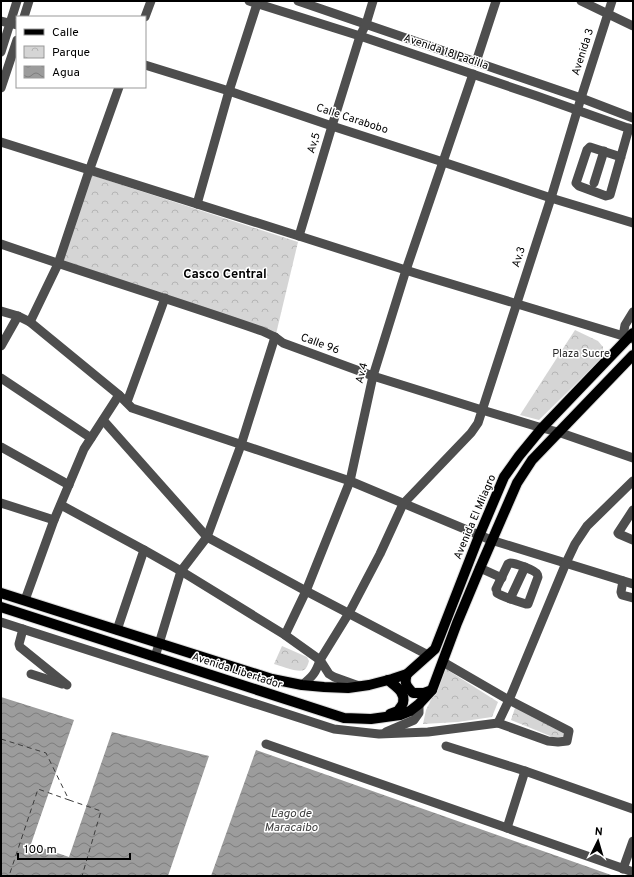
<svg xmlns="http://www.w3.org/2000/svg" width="634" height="877" font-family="Overpass,sans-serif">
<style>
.park{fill:url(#park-crowns)}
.water{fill:url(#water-waves)}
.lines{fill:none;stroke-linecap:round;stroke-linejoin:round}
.ferry{stroke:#3d3d3d;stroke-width:1;stroke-dasharray:5 4;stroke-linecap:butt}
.major-casing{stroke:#dbdbdb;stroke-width:12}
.minor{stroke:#4e4e4e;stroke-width:9}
.major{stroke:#000;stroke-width:10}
.labels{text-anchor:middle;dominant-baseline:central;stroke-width:3;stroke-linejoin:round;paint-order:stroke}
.street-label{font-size:11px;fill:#000;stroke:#fff}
.park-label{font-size:11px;fill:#2c2c2c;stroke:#fff}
.water-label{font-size:12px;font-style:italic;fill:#3d3d3d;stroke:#fff}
.quarter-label{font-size:13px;font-weight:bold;fill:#000;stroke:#fff}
</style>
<defs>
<pattern id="park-crowns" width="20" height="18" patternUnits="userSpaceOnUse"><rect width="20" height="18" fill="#d5d5d5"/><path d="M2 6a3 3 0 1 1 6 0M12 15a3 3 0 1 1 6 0" fill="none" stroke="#b5b5b5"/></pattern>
<pattern id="water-waves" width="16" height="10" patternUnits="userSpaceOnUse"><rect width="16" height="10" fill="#9c9c9c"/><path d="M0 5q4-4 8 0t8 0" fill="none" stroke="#7d7d7d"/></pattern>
</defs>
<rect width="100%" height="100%" fill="#fff"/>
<g class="park">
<path d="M88,174L298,242L276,334L58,264Z"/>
<path d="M575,330L598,341L603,347V357L539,420L520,415Z"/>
<path d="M282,646L307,657L309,661C308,664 307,668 304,670C298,673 281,666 274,664Z"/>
<path d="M446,669L498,702L492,717L458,722L423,724L426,710Z"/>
<path d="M515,708L564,731V737L555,738L511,720Z"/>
</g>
<g class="water">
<path d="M1,697L74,720L31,844L69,857L112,732L209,756L168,876H1Z"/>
<path d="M256,750L614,876H211Z"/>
</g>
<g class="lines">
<g class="ferry">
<path d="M1,739L46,753L69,800L38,789L9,876"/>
<path d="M69,800L101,811L82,876"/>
</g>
<defs>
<g id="major">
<path d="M1,593L272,679L302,685L324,687L348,688L369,685L392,679L407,674L435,649L479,536L504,477L519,456L542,428L633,333"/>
<path d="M1,607L344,718L371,719L400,715L410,711L419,704L432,690L457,623L480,568L517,483L532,460L633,355"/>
<path d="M407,674C404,683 406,686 413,693H424L432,690"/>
<path d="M388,680C395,686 406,692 403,703C402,706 399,709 398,711L390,714"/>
</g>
</defs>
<use href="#major" class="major-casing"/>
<g class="minor">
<path d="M249,1L360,36L537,96L633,130"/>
<path d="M298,1L581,98L633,118"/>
<path d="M581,1L633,26"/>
<path d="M24,17L29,1"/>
<path d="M145,17L151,1"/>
<path d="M1,21L17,25"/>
<path d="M1,52L17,1"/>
<path d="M476,62L496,1"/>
<path d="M145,65L229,91L332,126L443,162L551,198L633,223"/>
<path d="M1,88L17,40"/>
<path d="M1,142L299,236L415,273L633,339"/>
<path d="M621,157L590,147L587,150L576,183L579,186L606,196L610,195L629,128"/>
<path d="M594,183L604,151"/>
<path d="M197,204L229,91L257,4"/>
<path d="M299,236L332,126L360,36L366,24L373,1"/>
<path d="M1,244C88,274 175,301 262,331L275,337L283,343L373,376L482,410L542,428L558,432L633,458"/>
<path d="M1,311L18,316L30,322L119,395L132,408L350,481L491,540L633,584"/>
<path d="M30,322L58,264L88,174L119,87"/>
<path d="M623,336L625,325L633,312"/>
<path d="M1,346L18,316"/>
<path d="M1,378L91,438"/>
<path d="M127,402L165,298"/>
<path d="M103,420L207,537L306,591L428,655"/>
<path d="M1,447L69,485"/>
<path d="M1,503L54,520"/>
<path d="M61,505L144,550L117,630"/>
<path d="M633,510L618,533L619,534L633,540"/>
<path d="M144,550L181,571L285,635L320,660L329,674L334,677L359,686"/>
<path d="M510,563C515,563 535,570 537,574C538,575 538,576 538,577L528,604H526C520,602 500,596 497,593C497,592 497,590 496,589L508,564Z"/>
<path d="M480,568L502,578"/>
<path d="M623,581L621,592L622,595L633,598"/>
<path d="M510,599L525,567"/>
<path d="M25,600L54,520L84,449L119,395"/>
<path d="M1,622L334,729L379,734L428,732L498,723L548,741L558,742L567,741L569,731L509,700L566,563L575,544L587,526L633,481"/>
<path d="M23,629L19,644L20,647L67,685"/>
<path d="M285,635L306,591L350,481L373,376L406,270L473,74"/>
<path d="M155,657L181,571L207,537L241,445L275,337"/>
<path d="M443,662L509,700L498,723"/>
<path d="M31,674L62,684"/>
<path d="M302,685C312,677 316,673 320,660L349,613L380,554L403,504L471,433L478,423L551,198L581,98L612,1"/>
<path d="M386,732L414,720L419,713V704"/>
<path d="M266,744L633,872"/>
<path d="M446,746L525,771L633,809"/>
<path d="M507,828L525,771"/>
<path d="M623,869L633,841"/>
</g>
<use href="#major" class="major"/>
</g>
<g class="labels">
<g class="street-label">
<text transform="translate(446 52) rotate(19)">Avenida 18 Padilla</text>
<text transform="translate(583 52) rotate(-72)">Avenida 3</text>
<text transform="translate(352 119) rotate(18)">Calle Carabobo</text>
<text transform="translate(314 143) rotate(-73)">Av,5</text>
<text transform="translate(519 257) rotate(-72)">Av.3</text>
<text transform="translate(320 344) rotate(20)">Calle 96</text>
<text transform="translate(362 373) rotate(-75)">Av.4</text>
<text transform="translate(475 517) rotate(-67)">Avenida El Milagro</text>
<text transform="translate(237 671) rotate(18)">Avenida Libertador</text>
</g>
<g class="park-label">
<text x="581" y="354">Plaza Sucre</text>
</g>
<g class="water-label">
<text x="291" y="814">Lago de<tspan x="291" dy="14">Maracaibo</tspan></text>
</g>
<g class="quarter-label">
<text x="225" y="275">Casco Central</text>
</g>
</g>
<rect width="634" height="877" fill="none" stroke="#000000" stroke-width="4"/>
<rect x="16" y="16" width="130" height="72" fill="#ffffff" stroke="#999999"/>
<rect x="24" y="29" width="20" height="6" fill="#000000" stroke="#999999"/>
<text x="52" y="36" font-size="12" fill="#000000">Calle</text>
<rect x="24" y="46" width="20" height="12" fill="url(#park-crowns)" stroke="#999999"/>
<text x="52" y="56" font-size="12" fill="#000000">Parque</text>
<rect x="24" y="66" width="20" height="12" fill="url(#water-waves)" stroke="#999999"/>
<text x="52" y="76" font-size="12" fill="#000000">Agua</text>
<g transform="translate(598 841) rotate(5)" stroke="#ffffff" stroke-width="3" paint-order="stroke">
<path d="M0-3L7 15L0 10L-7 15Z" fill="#000000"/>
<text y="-6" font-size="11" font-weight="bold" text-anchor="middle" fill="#000000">N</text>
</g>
<path d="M18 853v6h112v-6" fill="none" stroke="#000000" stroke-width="2"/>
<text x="24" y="853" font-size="12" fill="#000000" stroke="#ffffff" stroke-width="3" paint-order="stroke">100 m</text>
</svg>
